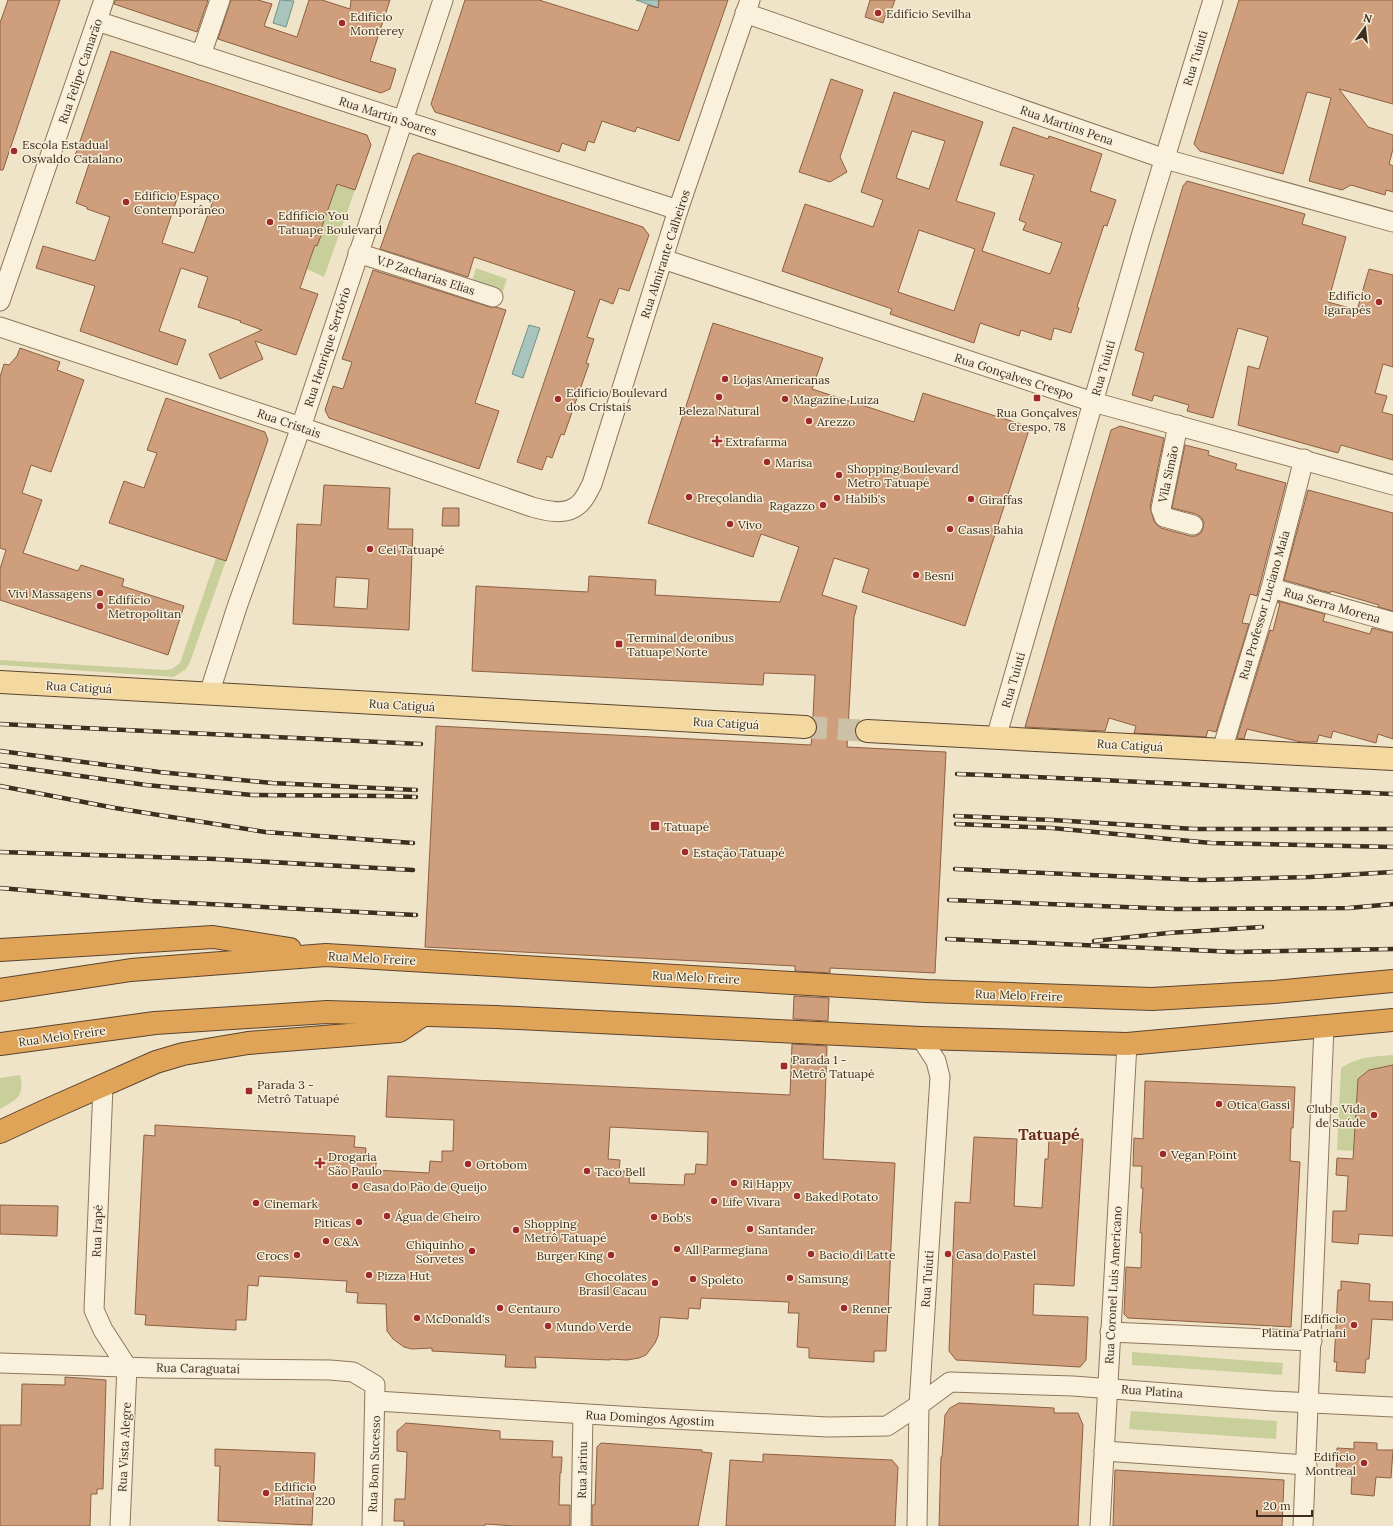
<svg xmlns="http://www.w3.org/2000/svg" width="1393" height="1526" font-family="Lora,serif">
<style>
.green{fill:#c9cf9b}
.water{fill:#a9c4bc;stroke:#6f938a}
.building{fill:#cf9f7d;stroke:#8d5f41;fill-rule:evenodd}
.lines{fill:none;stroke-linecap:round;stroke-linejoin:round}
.major-tunnel{stroke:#ccc0a6;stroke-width:22;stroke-dasharray:22 11;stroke-linecap:butt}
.minor-casing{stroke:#8d765c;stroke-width:21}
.major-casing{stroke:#5b4430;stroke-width:24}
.highway-casing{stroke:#5b4430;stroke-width:24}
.minor{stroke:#faf1dc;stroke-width:19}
.major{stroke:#f3d9a0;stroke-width:22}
.highway{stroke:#e0a458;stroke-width:22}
.rail-casing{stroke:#3d2e20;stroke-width:4.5}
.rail{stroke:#f7eed8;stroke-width:3;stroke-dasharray:9;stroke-linecap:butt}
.poi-dot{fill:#9e2a2b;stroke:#f7eed8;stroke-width:1.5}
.labels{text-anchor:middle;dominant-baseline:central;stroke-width:3;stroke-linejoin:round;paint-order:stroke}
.poi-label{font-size:12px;fill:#3d2e20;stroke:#f7eed8;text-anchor:start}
.street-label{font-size:12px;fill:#3d2e20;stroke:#f7eed8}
.district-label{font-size:16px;font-weight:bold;fill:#6b2e1e;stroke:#f7eed8}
</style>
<rect width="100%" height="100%" fill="#f0e4c8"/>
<g class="green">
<path d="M337,184L355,190L324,277L307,269L315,245L317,246L322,233L320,232Z"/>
<path d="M476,268L507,279L502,294L471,284Z"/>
<path d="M216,558L226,561L190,662L186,669L174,677L0,665V660L166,670L172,669L180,663Z"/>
<path d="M1393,1055V1065L1369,1070L1358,1079L1354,1151L1337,1150L1341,1068C1357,1057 1375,1056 1393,1055Z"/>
<path d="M20,1075C25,1097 17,1099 0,1109V1078Z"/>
<path d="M1132,1352L1283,1363L1282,1375L1132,1365Z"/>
<path d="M1131,1411L1277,1421L1276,1439L1129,1429Z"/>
</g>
<g class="water">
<path d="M280,0L294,1L286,27L273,23Z"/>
<path d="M636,0H667L664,10Z"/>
<path d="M529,325L540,328L523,378L512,374Z"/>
</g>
<g class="building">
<path d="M8,0H60L3,170H0V23Z"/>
<path d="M115,0H208L197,32L114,4Z"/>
<path d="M231,0H258L272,4L264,26L297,37L309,0H322L350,9L351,0H390L370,61L396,69L390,89L381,93L218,39Z"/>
<path d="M465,0H539L638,31L648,5L658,8L659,0H728L679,141L637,127L635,132L602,121L594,143L588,141L585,151L562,143L559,152L435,112L431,104Z"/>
<path d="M870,0H895L889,16H885L883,23L865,17Z"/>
<path d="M1239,0H1393V104L1339,89L1368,127L1393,135V149L1389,164L1393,166V192L1386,190L1385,195L1351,185L1342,190L1309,181L1331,98L1307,92L1283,174L1200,151L1194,144Z"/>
<path d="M111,51L367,135L371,145L355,190L337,184L320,232L322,233L317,246L315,245L300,288L318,294L296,355L255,341L263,359L220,379L209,354L262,330L240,322L241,321L198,307L208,277L181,268L159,331L186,340L177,365L80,331L95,286L36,268L43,246L95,261L110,217L87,209V207L76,203L90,161L75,156ZM180,190L213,201L194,253L162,243Z"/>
<path d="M831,79L863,90L840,157L847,172L830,182L799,172Z"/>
<path d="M894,92L983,122L956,201L995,213L982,251L1050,274L1062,243L1023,230L1026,223L1019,220L1034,175L1000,165L1013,127L1048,139L1049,136L1102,154L1090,191L1116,200L1107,226L1104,225L1077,307L1079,308L1071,333L1054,328L1051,340L1021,330L1019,336L980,323L974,343L890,314L892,309L782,271L805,204L873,227L883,200L861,192ZM912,131L945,141L929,189L896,178ZM919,230L975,249L954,311L898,292Z"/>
<path d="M418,153L643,227L649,235L629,291L619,288L613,304L600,299L587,337L594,339L586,363L589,364L564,435L561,434L552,458L547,456L542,470L517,462L575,291L474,257L468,277L380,249L413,156Z"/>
<path d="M1187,181L1305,214L1302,224L1346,237L1328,302L1357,310L1369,269L1393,275V367L1383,364L1375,393L1387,396L1382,412L1393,415V460L1341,445L1338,453L1238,425L1248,366L1259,369L1268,337L1238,328L1213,418L1187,411L1189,405L1154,395L1152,401L1132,395L1144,353L1135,350L1183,186Z"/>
<path d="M373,270L490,307H496L506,310L475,403L499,411L479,469L329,418L325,410L333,386L343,389L352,362L342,359Z"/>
<path d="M713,323L823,358L812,389L914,422L923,393L1030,427L965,626L862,592L869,569L834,558L822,595L857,606L854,617L847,747L946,752L935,973L830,968V973L795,971V966L425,947L436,726L811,745L812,737L816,733L817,728L816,722L813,718L815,675L764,673L763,685L472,671L476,586L588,592L589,576L656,580L655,595L780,602L799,547L761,534L753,557L648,523Z"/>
<path d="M20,348L60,362L57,370L84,380L51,472L31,465L22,493L42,500L23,553L78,571L81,565L124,579L122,586L184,606L168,655L0,600V569L6,550L0,548V377L4,364L9,365L17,356Z"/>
<path d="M166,398L265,432L268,440L226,561L109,523L124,481L144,488L157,453L147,450Z"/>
<path d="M1120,426L1164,438L1150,507L1154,521L1157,525L1161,528L1190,536H1196L1201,533L1203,528L1204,522L1201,517L1196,514L1172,508L1185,445L1209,451L1208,455L1237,464L1235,469L1286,483L1257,596L1250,594L1242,623L1249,624L1216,732L1208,730L1206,737L1134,733L1136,726L1109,718L1105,731L1025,727L1111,430Z"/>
<path d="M324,485L390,488L388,529H413L409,630L293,624L297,524L321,525ZM336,577L369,579L367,609L334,607Z"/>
<path d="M1308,490L1393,513V611L1378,607L1379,605L1331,591L1330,593L1284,580Z"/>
<path d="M443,508H459V526H442Z"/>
<path d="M1278,601L1325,614L1323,621L1370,634L1372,628L1393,633V739L1378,734L1376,743L1333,731L1331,738L1319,735L1317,742H1301L1247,729L1244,739L1237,738L1270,630L1273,631L1280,603H1278Z"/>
<path d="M794,996L829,998L828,1021L793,1019Z"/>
<path d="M792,1044L827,1046L823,1159L895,1163L886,1351H874V1362L809,1358V1348L797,1347L799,1313H788L789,1302L701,1298L700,1309L689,1308L688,1319L660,1317L658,1336L655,1343L646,1355L639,1358L627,1360L610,1359V1360L535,1357L536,1368L505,1367L506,1355L432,1351V1348L412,1349L404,1347L393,1339L387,1331L386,1304L357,1303L358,1293L346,1292L347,1281L259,1276L258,1286L248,1285L246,1320H236V1330L145,1325L146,1315L135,1314L144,1135L155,1136V1125L355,1136L354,1147L366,1148L365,1159H377L375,1170L429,1173L430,1161L442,1162V1151H453L454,1120L386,1117L388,1076L790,1095ZM610,1127L708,1132L707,1165L696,1164L695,1174H685L684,1185L629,1183L630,1171H619L620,1160L608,1159Z"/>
<path d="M1393,1065V1236L1359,1234L1358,1244L1332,1242L1333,1211H1346L1348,1176L1336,1175L1337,1158L1353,1159L1358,1079L1369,1070Z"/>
<path d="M1145,1081L1295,1087L1293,1128H1291L1290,1161L1300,1162L1291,1327L1128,1318L1124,1314L1126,1267L1141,1268L1142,1233H1140L1143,1188H1141L1142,1166H1133L1134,1138L1143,1139Z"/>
<path d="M974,1137L1017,1139L1014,1206L1042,1208L1045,1159H1048L1049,1138L1083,1139L1074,1286L1034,1284L1033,1315L1088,1317L1086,1360L1080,1367L956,1360L949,1351L955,1202L970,1203Z"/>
<path d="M0,1205L58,1206L57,1236L0,1234Z"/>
<path d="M1341,1281L1370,1284L1369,1301L1393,1302V1320L1372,1319L1369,1359H1366L1365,1373L1336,1371L1337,1362H1334L1338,1290H1341Z"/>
<path d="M65,1377L106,1380L103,1489H97V1494H91L90,1526H0V1425H21L22,1384L65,1385Z"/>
<path d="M959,1403L1054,1408V1413H1078L1083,1425L1078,1526H939L941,1457H942L945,1415L950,1408Z"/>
<path d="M406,1423L500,1431V1439L553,1441L552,1457H562L561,1473H560L559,1505H570V1526H515L485,1524V1526H404V1521H394L395,1499H405L407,1452L397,1451V1431Z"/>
<path d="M1354,1442L1377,1443V1450H1393L1391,1478L1376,1477L1374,1496L1351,1494L1352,1476L1336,1475L1337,1448L1354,1449Z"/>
<path d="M601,1443L702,1450V1452L712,1453L698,1526H592V1505H595L597,1447Z"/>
<path d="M215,1449L315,1453L312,1525L218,1521L220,1466H215Z"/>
<path d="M763,1454L892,1460L898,1467L895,1526H726L730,1460L763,1462Z"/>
<path d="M1115,1470L1284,1480L1282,1526H1113Z"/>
</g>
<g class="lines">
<path class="major-tunnel" d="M805,727L867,731"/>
<defs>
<g id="minor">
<path d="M745,13L1165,159L1393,222"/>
<path d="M97,21L678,210"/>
<path d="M201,55L220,0"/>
<path d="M358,253L493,297"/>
<path d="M663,259L1093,402L1393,485"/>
<path d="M0,301L104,0"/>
<path d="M0,327L301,427L532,507C546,511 566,516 578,505C585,500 588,491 592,484L678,210L750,0"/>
<path d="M1178,425L1161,509L1164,517L1193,525"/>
<path d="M1271,588L1393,622"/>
<path d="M209,694L237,607L301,427L443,0"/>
<path d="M996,738L1142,233L1213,0"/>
<path d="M1222,750L1271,588L1304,459"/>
<path d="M103,1086L94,1310L103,1330L127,1367"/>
<path d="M1110,1332L1312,1341"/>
<path d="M0,1363L154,1368L330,1370L353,1372L375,1385L372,1526"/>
<path d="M376,1401L652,1418L828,1427L887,1426L919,1405L950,1382L1073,1386L1273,1401L1393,1407"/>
<path d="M1104,1451L1307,1465"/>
<path d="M120,1526L127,1367"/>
<path d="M581,1526L583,1414"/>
<path d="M917,1526L919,1405L940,1077L936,1061L921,1038"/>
<path d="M1100,1526L1127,1044"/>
<path d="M1303,1526L1324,1027"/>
</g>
<g id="major">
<path d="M0,682L805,727"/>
<path d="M867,731L1393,759"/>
</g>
<g id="highway">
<path d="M0,950L213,937L290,949"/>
<path d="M0,990L131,970L326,955L926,991L1152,999L1274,992L1393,981"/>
<path d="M0,1044L155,1023L327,1012L496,1017L921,1038L1127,1044L1393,1020"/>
<path d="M0,1132L45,1111L156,1062L183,1054L248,1043L399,1031L423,1015"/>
</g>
</defs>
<use href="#minor" class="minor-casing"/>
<use href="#major" class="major-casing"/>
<use href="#highway" class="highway-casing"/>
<use href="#minor" class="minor"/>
<use href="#major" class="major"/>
<use href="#highway" class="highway"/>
<defs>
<g id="rail">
<path d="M0,724L421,744"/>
<path d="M0,751L159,772L272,783L416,790"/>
<path d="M0,765L146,785L252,795L384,796L416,797"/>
<path d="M957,774C1103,779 1248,788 1393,794"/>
<path d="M0,786L115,808L265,832L413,843"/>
<path d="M955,816L1053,820L1194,829H1393"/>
<path d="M956,824L1052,828L1211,843L1393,847"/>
<path d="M0,852L216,859L413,870"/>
<path d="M955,869L1202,880L1310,877L1393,872"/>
<path d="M0,888L150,901L416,915"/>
<path d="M949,900L1175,909L1349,908L1393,904"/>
<path d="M947,939L1236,952L1393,949"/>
<path d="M1094,941L1168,933L1262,927"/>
</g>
</defs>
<use href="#rail" class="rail-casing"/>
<use href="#rail" class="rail"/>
</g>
<g class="poi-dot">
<circle cx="878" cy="13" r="4"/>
<circle cx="342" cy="23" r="4"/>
<circle cx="14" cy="151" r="4"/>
<circle cx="126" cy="202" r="4"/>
<circle cx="270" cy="222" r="4"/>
<circle cx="1379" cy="302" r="4"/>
<circle cx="725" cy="379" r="4"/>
<circle cx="719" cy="397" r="4"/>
<rect x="1033" y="394" width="8" height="8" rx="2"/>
<circle cx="558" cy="399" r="4"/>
<circle cx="785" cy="399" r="4"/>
<circle cx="809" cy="421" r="4"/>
<path d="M715 435h4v4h4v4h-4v4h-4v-4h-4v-4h4z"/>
<circle cx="767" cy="462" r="4"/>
<circle cx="839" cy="475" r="4"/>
<circle cx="689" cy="497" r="4"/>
<circle cx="837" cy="498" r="4"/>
<circle cx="971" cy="499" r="4"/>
<circle cx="823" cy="505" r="4"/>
<circle cx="730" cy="524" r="4"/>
<circle cx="950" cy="529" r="4"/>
<circle cx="370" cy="549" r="4"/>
<circle cx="916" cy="575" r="4"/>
<circle cx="100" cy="593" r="4"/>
<circle cx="100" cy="606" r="4"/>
<rect x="615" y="640" width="8" height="8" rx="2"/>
<rect x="650" y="821" width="10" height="10" rx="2"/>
<circle cx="685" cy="852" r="4"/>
<rect x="780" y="1062" width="8" height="8" rx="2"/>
<rect x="245" y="1087" width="8" height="8" rx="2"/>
<circle cx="1219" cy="1104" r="4"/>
<circle cx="1374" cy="1115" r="4"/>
<circle cx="1163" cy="1154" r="4"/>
<path d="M318 1157h4v4h4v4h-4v4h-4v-4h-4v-4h4z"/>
<circle cx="468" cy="1164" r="4"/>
<circle cx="587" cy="1171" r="4"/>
<circle cx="734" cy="1183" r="4"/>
<circle cx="355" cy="1186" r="4"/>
<circle cx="797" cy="1196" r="4"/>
<circle cx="714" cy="1201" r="4"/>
<circle cx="256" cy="1203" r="4"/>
<circle cx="387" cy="1216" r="4"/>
<circle cx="654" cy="1217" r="4"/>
<circle cx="359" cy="1222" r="4"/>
<circle cx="750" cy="1229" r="4"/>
<circle cx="516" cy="1230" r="4"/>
<circle cx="326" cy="1241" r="4"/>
<circle cx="677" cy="1249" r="4"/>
<circle cx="472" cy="1251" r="4"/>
<circle cx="811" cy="1254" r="4"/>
<circle cx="948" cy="1254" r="4"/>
<circle cx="297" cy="1255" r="4"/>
<circle cx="611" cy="1255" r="4"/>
<circle cx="369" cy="1275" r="4"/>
<circle cx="790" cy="1278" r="4"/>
<circle cx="693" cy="1279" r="4"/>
<circle cx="655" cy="1283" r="4"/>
<circle cx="500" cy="1308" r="4"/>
<circle cx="844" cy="1308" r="4"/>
<circle cx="417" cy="1318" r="4"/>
<circle cx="1354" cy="1325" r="4"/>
<circle cx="548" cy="1326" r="4"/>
<circle cx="1364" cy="1463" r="4"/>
<circle cx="266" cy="1493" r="4"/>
</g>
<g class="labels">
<g class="poi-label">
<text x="886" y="13">Edifício Sevilha</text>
<text x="350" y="16">Edifício<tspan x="350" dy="14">Monterey</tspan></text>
<text x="22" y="144">Escola Estadual<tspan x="22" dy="14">Oswaldo Catalano</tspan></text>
<text x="134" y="195">Edifício Espaço<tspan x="134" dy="14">Contemporâneo</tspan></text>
<text x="278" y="215">Edfifício You<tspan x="278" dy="14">Tatuape Boulevard</tspan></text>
<text x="1371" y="295" text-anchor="end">Edifício<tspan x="1371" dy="14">Igarapés</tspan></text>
<text x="733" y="379">Lojas Americanas</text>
<text x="566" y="392">Edifício Boulevard<tspan x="566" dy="14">dos Cristais</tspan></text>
<text x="793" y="399">Magazine Luiza</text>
<text x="719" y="410" text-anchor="middle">Beleza Natural</text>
<text x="1037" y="412" text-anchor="middle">Rua Gonçalves<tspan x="1037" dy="14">Crespo, 78</tspan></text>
<text x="817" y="421">Arezzo</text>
<text x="725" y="441">Extrafarma</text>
<text x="775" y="462">Marisa</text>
<text x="847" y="468">Shopping Boulevard<tspan x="847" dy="14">Metro Tatuapé</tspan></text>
<text x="697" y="497">Preçolandia</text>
<text x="845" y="498">Habib's</text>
<text x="979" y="499">Giraffas</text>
<text x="815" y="505" text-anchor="end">Ragazzo</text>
<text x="738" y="524">Vivo</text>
<text x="958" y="529">Casas Bahia</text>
<text x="378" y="549">Cei Tatuapé</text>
<text x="924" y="575">Besni</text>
<text x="92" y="593" text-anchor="end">Vivi Massagens</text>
<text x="108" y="599">Edifício<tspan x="108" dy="14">Metropolitan</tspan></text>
<text x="627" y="637">Terminal de onibus<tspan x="627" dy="14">Tatuape Norte</tspan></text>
<text x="664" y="826">Tatuapé</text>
<text x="693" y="852">Estação Tatuapé</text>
<text x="792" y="1059">Parada 1 -<tspan x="792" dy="14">Metrô Tatuapé</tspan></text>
<text x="257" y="1084">Parada 3 -<tspan x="257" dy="14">Metrô Tatuapé</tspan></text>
<text x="1227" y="1104">Otica Gassi</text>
<text x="1366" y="1108" text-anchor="end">Clube Vida<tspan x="1366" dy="14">de Saúde</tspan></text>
<text x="1171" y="1154">Vegan Point</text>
<text x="328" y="1156">Drogaria<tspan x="328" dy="14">São Paulo</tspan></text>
<text x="476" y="1164">Ortobom</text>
<text x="595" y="1171">Taco Bell</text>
<text x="742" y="1183">Ri Happy</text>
<text x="363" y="1186">Casa do Pão de Queijo</text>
<text x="805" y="1196">Baked Potato</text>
<text x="722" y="1201">Life Vivara</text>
<text x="264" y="1203">Cinemark</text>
<text x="395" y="1216">Água de Cheiro</text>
<text x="662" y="1217">Bob's</text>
<text x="351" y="1222" text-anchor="end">Piticas</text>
<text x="524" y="1223">Shopping<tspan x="524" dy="14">Metrô Tatuapé</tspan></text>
<text x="758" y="1229">Santander</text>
<text x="334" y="1241">C&amp;A</text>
<text x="464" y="1244" text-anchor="end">Chiquinho<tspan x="464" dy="14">Sorvetes</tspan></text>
<text x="685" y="1249">All Parmegiana</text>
<text x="819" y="1254">Bacio di Latte</text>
<text x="956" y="1254">Casa do Pastel</text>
<text x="289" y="1255" text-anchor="end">Crocs</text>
<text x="603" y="1255" text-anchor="end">Burger King</text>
<text x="377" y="1275">Pizza Hut</text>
<text x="647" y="1276" text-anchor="end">Chocolates<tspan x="647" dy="14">Brasil Cacau</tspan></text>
<text x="798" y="1278">Samsung</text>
<text x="701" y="1279">Spoleto</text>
<text x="508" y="1308">Centauro</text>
<text x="852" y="1308">Renner</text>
<text x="425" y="1318">McDonald's</text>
<text x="1346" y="1318" text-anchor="end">Edifício<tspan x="1346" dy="14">Platina Patriani</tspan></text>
<text x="556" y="1326">Mundo Verde</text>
<text x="1356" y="1456" text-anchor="end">Edifício<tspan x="1356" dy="14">Montreal</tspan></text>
<text x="274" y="1486">Edifício<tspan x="274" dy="14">Platina 220</tspan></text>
</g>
<g class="street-label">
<text transform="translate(1195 58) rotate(-73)">Rua Tuiuti</text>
<text transform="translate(80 71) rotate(-71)">Rua Felipe Camarão</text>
<text transform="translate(388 116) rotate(18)">Rua Martin Soares</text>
<text transform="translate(1067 125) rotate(19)">Rua Martins Pena</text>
<text transform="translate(665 254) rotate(-72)">Rua Almirante Calheiros</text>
<text transform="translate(426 275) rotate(18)">V.P Zacharias Elias</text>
<text transform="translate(327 347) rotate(-72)">Rua Henrique Sertório</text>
<text transform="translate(1103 368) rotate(-74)">Rua Tuiuti</text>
<text transform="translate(1014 376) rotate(18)">Rua Gonçalves Crespo</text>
<text transform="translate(289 423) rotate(19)">Rua Cristais</text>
<text transform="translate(1168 474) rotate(-78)">Vila Simão</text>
<text transform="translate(1264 605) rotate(-74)">Rua Professor Luciano Maia</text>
<text transform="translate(1332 605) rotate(16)">Rua Serra Morena</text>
<text transform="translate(1013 680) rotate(-74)">Rua Tuiuti</text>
<text transform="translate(79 687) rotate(3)">Rua Catiguá</text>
<text transform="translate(402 705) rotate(3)">Rua Catiguá</text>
<text transform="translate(726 723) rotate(3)">Rua Catiguá</text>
<text transform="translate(1130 745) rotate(3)">Rua Catiguá</text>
<text transform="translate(372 958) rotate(3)">Rua Melo Freire</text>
<text transform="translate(696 977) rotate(3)">Rua Melo Freire</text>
<text transform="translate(1019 995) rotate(2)">Rua Melo Freire</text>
<text transform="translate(62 1036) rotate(-8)">Rua Melo Freire</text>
<text transform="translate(97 1231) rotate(-88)">Rua Irapé</text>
<text transform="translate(927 1279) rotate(-86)">Rua Tuiuti</text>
<text transform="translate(1113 1285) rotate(-87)">Rua Coronel Luis Americano</text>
<text transform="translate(198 1368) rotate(1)">Rua Caraguataí</text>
<text transform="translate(1152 1391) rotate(4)">Rua Platina</text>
<text transform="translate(650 1418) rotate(3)">Rua Domingos Agostim</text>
<text transform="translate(124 1447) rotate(-87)">Rua Vista Alegre</text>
<text transform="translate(374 1464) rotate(-88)">Rua Bom Sucesso</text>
<text transform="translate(582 1470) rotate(-89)">Rua Jarinu</text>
</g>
<g class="district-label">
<text x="1049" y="1134">Tatuapé</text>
</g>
</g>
<g transform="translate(1365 28) rotate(15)" stroke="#f7eed8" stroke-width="3" paint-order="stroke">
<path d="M0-3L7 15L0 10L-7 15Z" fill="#3d2e20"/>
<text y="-6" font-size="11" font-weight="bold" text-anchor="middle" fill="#3d2e20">N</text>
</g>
<path d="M1257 1510v6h55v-6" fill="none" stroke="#3d2e20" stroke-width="2"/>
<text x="1263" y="1510" font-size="12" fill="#3d2e20" stroke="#f7eed8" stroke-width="3" paint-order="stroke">20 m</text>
</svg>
